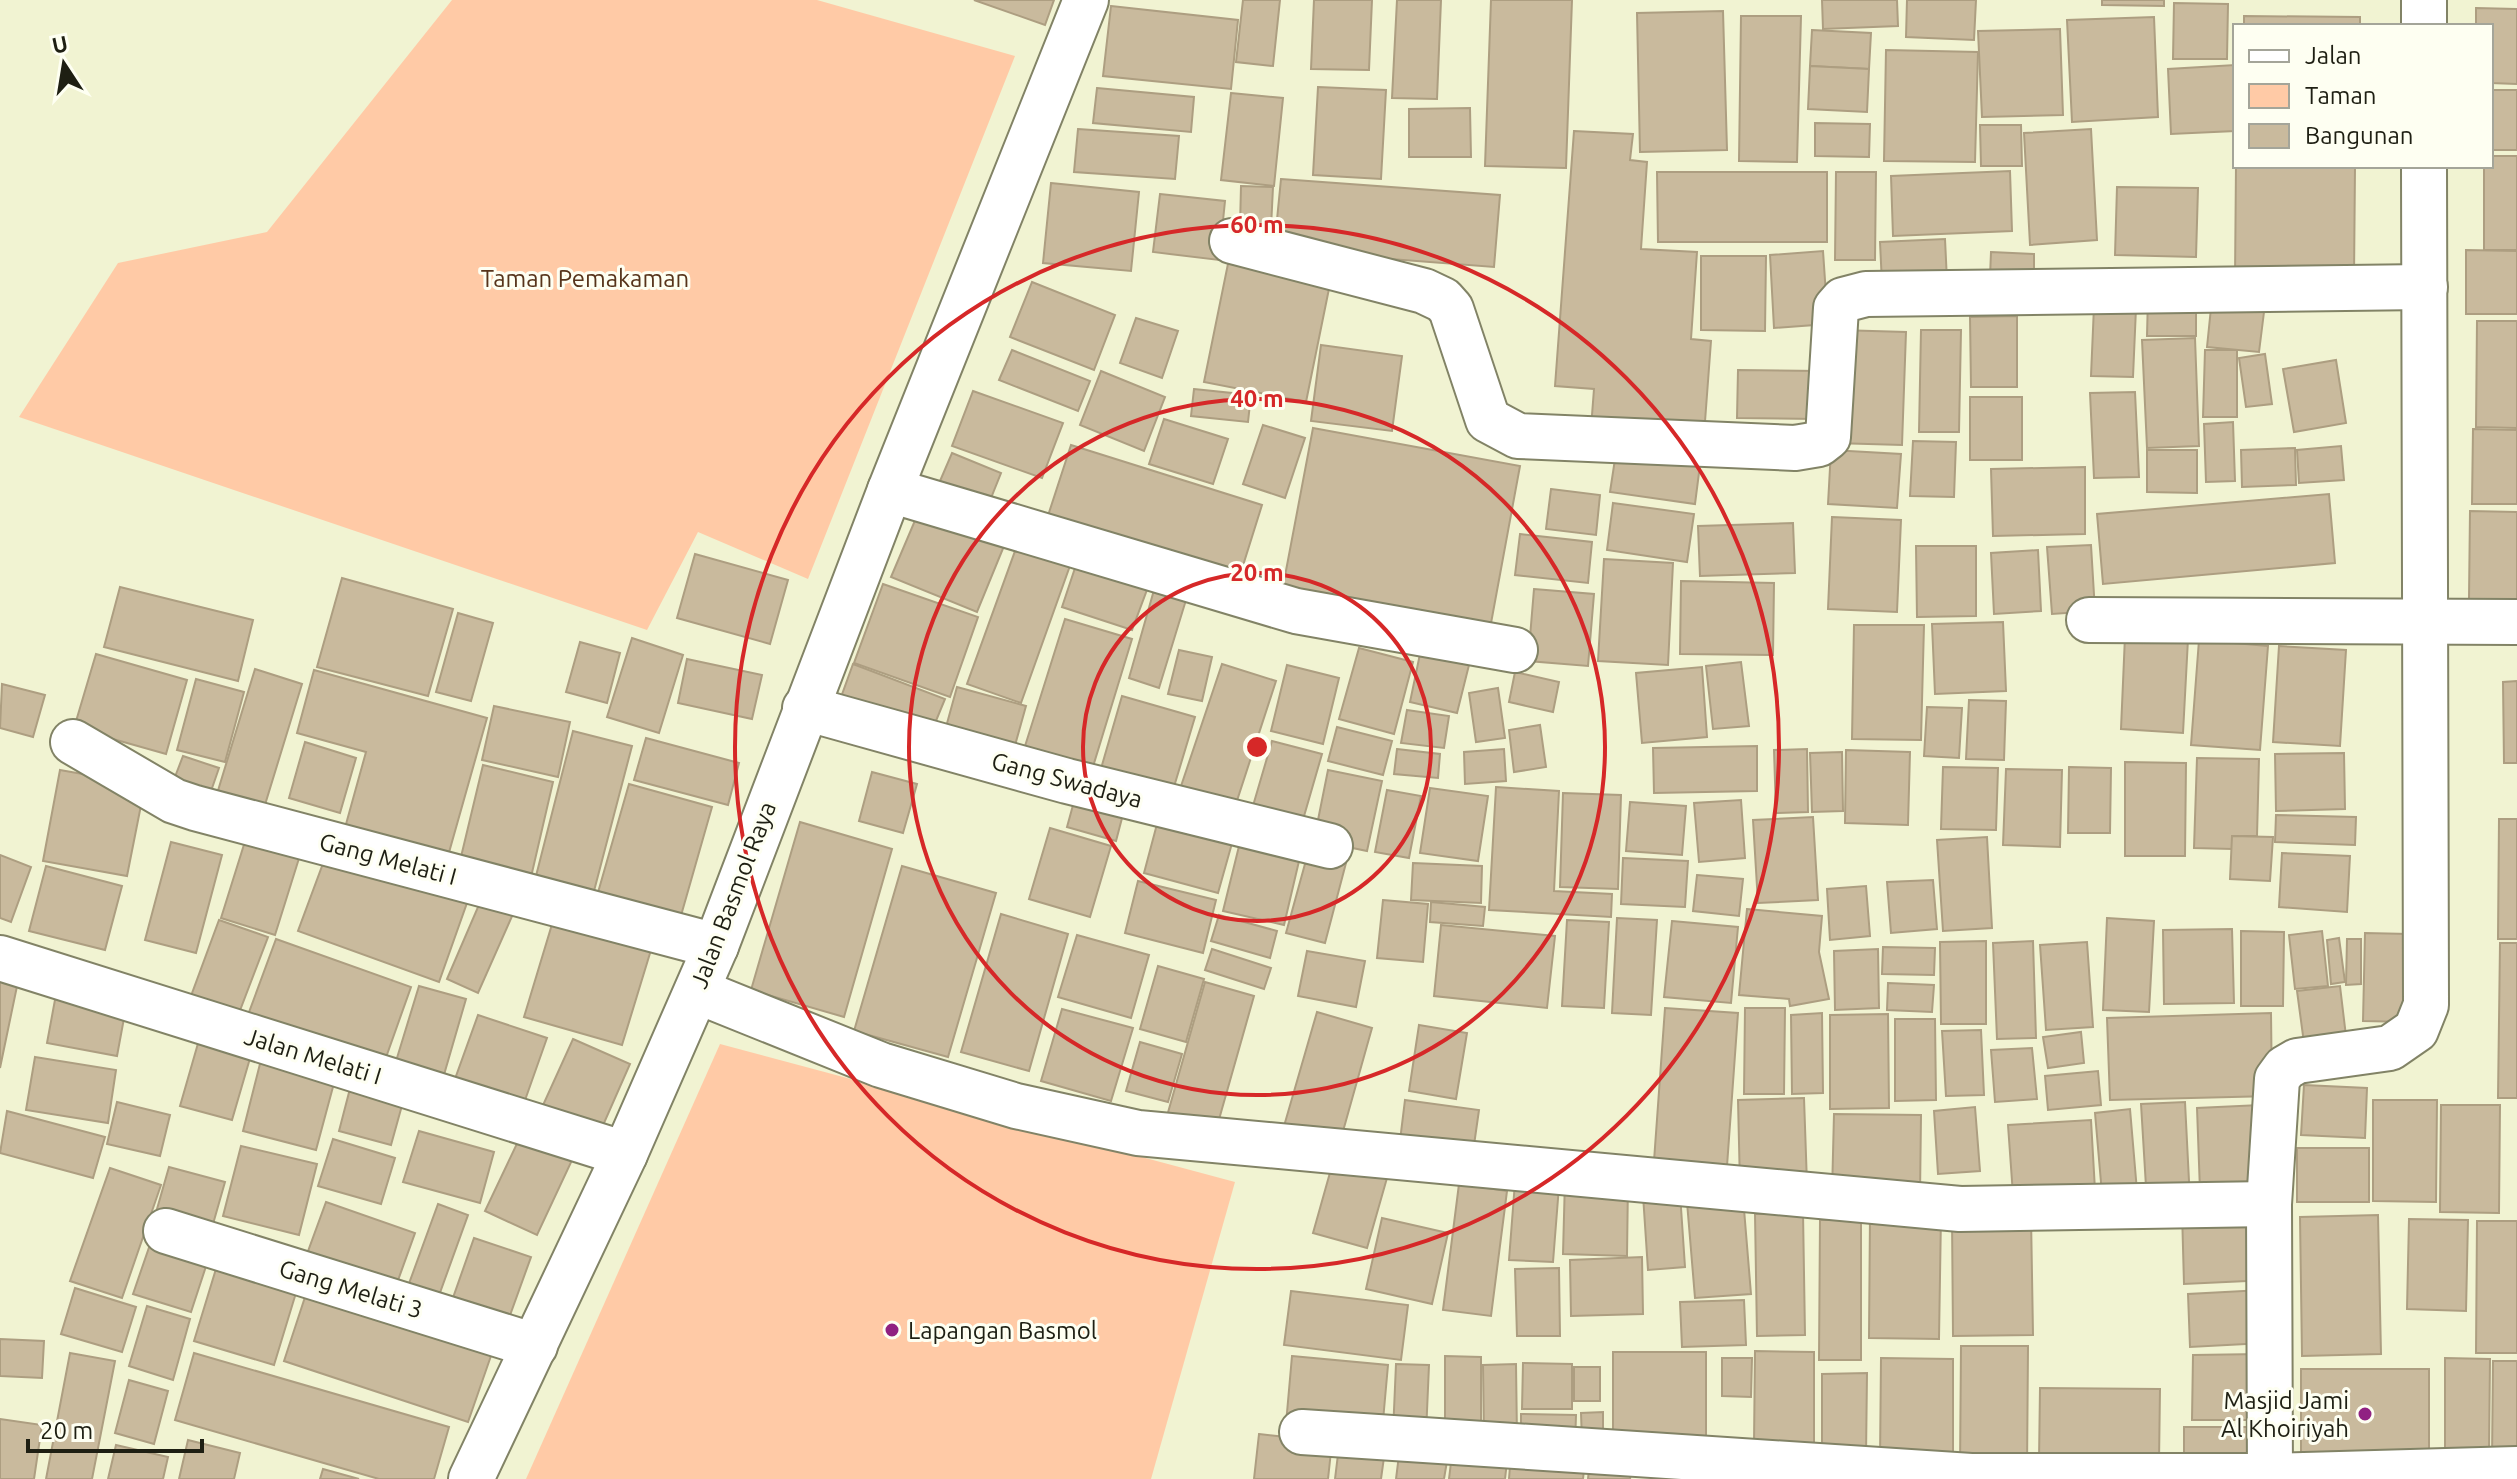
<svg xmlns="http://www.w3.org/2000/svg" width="2517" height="1479" font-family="Ubuntu,sans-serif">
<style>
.green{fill:#ffcaa6}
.building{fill:#c9ba9d;stroke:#ad9e81;stroke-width:2}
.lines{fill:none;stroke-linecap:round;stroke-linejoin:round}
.street-casing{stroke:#828366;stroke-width:48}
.secondary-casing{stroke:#828366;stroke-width:48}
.street{stroke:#fff;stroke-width:44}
.secondary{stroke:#fff;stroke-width:44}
.ring{fill:none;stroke:#d62828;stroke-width:4}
.poi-dot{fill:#902182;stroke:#fefff2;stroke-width:3}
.labels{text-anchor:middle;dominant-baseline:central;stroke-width:6;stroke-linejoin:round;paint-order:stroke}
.park-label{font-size:24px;fill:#57341b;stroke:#fefff2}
.street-label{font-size:24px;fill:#1e1f13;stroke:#fefff2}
.poi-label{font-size:24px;fill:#1e1f13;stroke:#fefff2;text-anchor:start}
.centre{fill:#d62828;stroke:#fefff2;stroke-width:4}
.ring-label{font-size:24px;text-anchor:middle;font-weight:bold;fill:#d62828;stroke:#fefff2;stroke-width:6;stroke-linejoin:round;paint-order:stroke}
</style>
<rect width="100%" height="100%" fill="#f1f3d2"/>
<g class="green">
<path d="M452,0H817L1015,56L808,579L698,532L647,630L19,417L118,263L267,232Z"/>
<path d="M720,1044L1235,1182L1151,1479H526Z"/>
</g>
<g class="building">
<path d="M974,0H1054L1045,25Z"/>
<path d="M1243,0H1280L1273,66L1236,62Z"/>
<path d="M1314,0H1372L1369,70L1311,69Z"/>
<path d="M1397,0H1441L1437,99L1392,98Z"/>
<path d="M1491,0H1572L1566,168L1485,166Z"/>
<path d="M1822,0H1897L1898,26L1823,29Z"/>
<path d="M1907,0H1976L1974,40L1906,37Z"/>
<path d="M2102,0H2164V6L2102,5Z"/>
<path d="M2174,3L2228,4L2227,59H2173Z"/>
<path d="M1111,6L1238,20L1231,89L1103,76Z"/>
<path d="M2476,8L2517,9V84L2491,83V26H2476Z"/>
<path d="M1723,11L1727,150L1640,152L1637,13Z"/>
<path d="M1741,16H1801L1797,162L1739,161Z"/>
<path d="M2244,16L2360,17V26H2244Z"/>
<path d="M2154,17L2158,117L2072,122L2067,20Z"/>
<path d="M2060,29L2063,115L1982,117L1978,31Z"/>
<path d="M1812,30L1871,33L1869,69L1810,66Z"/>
<path d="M1886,50L1978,52L1975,162L1884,161Z"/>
<path d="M2235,65V131L2171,134L2168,69Z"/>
<path d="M1810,66L1869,69L1867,112L1808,109Z"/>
<path d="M1318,87L1386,90L1381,179L1313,175Z"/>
<path d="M1097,88L1194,97L1191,132L1093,123Z"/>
<rect x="2491" y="90" width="26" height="60"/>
<path d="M1231,93L1283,98L1274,186L1221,180Z"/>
<path d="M1470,108L1471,157H1409V109Z"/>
<path d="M1815,123L1870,124L1869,157L1815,156Z"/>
<path d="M1980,125H2021L2022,166H1981Z"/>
<path d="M1078,129L1179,136L1175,179L1074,172Z"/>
<path d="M2091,129L2097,240L2030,245L2024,133Z"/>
<path d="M1574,131L1633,134L1630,160L1647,162L1641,249L1697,252L1691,339L1711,341L1704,435L1591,428L1594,389L1555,386Z"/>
<path d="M2491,156H2517V250H2484V166H2491Z"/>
<path d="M2236,166H2355L2354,278H2235Z"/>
<path d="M2010,171L2012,231L1893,236L1891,176Z"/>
<path d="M1657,172H1827V242H1658Z"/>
<path d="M1836,172H1876L1875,260H1835Z"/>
<path d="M1281,179L1500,195L1494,267L1274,250Z"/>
<path d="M1051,183L1139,192L1131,271L1043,263Z"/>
<path d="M1241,186L1273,187L1271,228L1240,227Z"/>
<path d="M2117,187L2198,188L2196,257L2115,255Z"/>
<path d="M1160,194L1225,201L1219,260L1153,252Z"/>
<path d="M1945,239L1947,281L1882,284L1880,242Z"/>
<path d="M1231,249L1333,269L1306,402L1204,382Z"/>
<path d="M2466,250L2517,251V314H2466Z"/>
<path d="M1823,251L1828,324L1774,328L1770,255Z"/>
<path d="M1991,252L2034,254V279L1990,277Z"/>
<path d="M1701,256H1766L1765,331L1701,330Z"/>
<path d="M1032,282L1115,315L1094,370L1010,337Z"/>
<path d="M2148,296H2196V336H2147Z"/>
<path d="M2212,298L2265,304L2259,352L2207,347Z"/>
<path d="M2094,306L2136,308L2133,377L2091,376Z"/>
<path d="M2017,316V387H1971L1970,317Z"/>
<path d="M1136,318L1178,331L1162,378L1120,363Z"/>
<path d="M2477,321H2517V428L2476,427Z"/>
<path d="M1838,330L1906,332L1902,445L1834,443Z"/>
<path d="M1921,330H1961L1959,432H1919Z"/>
<path d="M2195,338L2199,446L2147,448L2142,340Z"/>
<path d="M1321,345L1402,356L1392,431L1311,421Z"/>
<path d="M1012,350L1090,381L1078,411L999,380Z"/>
<path d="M2205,350H2237V417H2203Z"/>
<path d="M2265,354L2272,404L2246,407L2239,358Z"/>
<path d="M2336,360L2346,423L2294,432L2283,369Z"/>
<path d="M1738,370L1818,371L1817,419L1737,418Z"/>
<path d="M1101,371L1165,397L1144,451L1080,425Z"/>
<path d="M1194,389L1251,395L1248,422L1191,416Z"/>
<path d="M973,391L1063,423L1042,478L952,446Z"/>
<path d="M2135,392L2139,477L2094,478L2090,393Z"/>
<rect x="1970" y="397" width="52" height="63"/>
<path d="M1164,419L1228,439L1213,484L1149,464Z"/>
<path d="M2233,422L2235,481L2206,482L2204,424Z"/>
<path d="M1263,425L1305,438L1285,498L1243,484Z"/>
<path d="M1313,428L1520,466L1489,634L1281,597Z"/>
<path d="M2473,429L2517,430V504H2472Z"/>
<path d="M1913,441L1956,442L1954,497L1910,496Z"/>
<path d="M1071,445L1262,505L1235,591L1043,531Z"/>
<path d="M1617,446L1701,457L1695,504L1610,492Z"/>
<path d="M2341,446L2344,480L2299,483L2297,450Z"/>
<path d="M2295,448L2296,485L2242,487L2241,450Z"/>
<path d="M1831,450L1901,454L1897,508L1828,504Z"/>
<path d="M2147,450H2197V493L2147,492Z"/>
<path d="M952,453L1001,473L987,508L937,488Z"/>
<path d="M2085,467V534L1993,536L1991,469Z"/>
<path d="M1551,489L1600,495L1596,535L1546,529Z"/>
<path d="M2329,494L2335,563L2103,584L2097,514Z"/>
<path d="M1613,503L1694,514L1687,562L1607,550Z"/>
<path d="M919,511L1004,546L977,612L891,577Z"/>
<path d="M2470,511L2517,512V600L2469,599Z"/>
<path d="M1832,517L1901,520L1897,612L1828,609Z"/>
<path d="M1793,523L1795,573L1700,576L1698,526Z"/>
<path d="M1520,534L1592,542L1588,583L1515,575Z"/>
<path d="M1019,540L1072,560L1021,703L967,684Z"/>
<path d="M2091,545L2095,611L2052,614L2047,547Z"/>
<path d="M1916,546H1976V616L1917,617Z"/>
<path d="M2038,550L2041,611L1994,614L1991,553Z"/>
<path d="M695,554L788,580L770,644L677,618Z"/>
<path d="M1604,559L1673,563L1668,665L1598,661Z"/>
<path d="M1077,562L1148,587L1132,630L1062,607Z"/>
<path d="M342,578L453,609L428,696L317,667Z"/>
<path d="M1681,581L1774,583L1773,655L1680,654Z"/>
<path d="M883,584L978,617L950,697L854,663Z"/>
<path d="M120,587L253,620L238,681L104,647Z"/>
<path d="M1534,589L1594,594L1588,666L1528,661Z"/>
<path d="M1154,590L1186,600L1159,688L1129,678Z"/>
<path d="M458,613L493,623L471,701L436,692Z"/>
<path d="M1065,619L1132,639L1088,783L1020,762Z"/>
<path d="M2003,622L2006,691L1935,694L1932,624Z"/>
<path d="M1854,625H1924L1921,740L1852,739Z"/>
<path d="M2125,636L2188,639L2183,733L2121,729Z"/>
<path d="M632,638L683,655L659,733L607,717Z"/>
<path d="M2199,640L2268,646L2260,750L2191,745Z"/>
<path d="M580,642L620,653L607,703L566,692Z"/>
<path d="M2279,646L2346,650L2340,746L2273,742Z"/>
<path d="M1359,648L1413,662L1394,734L1339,719Z"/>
<path d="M1179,650L1212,657L1202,701L1168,694Z"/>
<path d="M96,654L187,680L166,754L74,728Z"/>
<path d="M1420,654L1469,665L1457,713L1410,702Z"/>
<path d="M687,659L762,675L752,719L678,703Z"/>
<path d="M1741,662L1749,726L1713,729L1706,666Z"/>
<path d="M853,664L945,699L931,733L840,700Z"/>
<path d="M1222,664L1276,681L1231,819L1176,801Z"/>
<path d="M1287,665L1339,678L1323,744L1271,731Z"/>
<path d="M1702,667L1707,737L1642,743L1636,673Z"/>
<path d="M255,669L302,684L260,821L213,807Z"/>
<path d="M314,670L487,718L446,863L343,835L366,752L297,733Z"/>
<path d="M1515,672L1559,682L1553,712L1509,702Z"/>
<path d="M196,679L244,692L225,762L177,750Z"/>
<path d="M2517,681V763H2504L2503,682Z"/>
<path d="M2,684L45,695L33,737L0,728Z"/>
<path d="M957,687L1026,706L1012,756L943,738Z"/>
<path d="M1498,688L1505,738L1476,742L1469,693Z"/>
<path d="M1122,696L1195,717L1170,800L1098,779Z"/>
<path d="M1969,700L2006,701L2004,760L1966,759Z"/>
<path d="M494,706L570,722L558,777L482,760Z"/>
<path d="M1927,707L1962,708L1959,758L1924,756Z"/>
<path d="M1407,710L1449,716L1444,748L1401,743Z"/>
<path d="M1540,725L1546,767L1514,772L1509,730Z"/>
<path d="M1337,727L1392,741L1383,775L1328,761Z"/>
<path d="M573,731L632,746L594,891L536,876Z"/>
<path d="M646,738L739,763L728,805L634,780Z"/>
<path d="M1272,741L1322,754L1300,830L1250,816Z"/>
<path d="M305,742L356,758L340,813L289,798Z"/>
<path d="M1757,746V791L1654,793L1653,748Z"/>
<path d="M1397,749L1440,754L1438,778L1394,774Z"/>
<path d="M1504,749L1506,781L1465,784L1464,752Z"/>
<path d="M1807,749L1808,812L1776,813L1774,750Z"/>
<path d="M1846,750L1910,752L1908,825L1845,823Z"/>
<path d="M1842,752L1843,811L1812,812L1810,753Z"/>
<path d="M2344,753L2345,809L2276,811L2275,754Z"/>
<path d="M183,756L219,768L210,794L173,782Z"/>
<path d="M2197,758L2259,759L2257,836H2232V849L2194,848Z"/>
<path d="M2125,762L2186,763L2185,856H2125Z"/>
<path d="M483,765L553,782L531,877L460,861Z"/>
<path d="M1943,767L1998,768L1996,830L1941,829Z"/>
<path d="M2069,767L2111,768L2110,833H2068Z"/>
<path d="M2006,769L2062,770L2060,847L2003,845Z"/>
<path d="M60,770L145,785L127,876L43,861Z"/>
<path d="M1328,770L1382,781L1367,851L1314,840Z"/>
<path d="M872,772L917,784L903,833L859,821Z"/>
<path d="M629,784L712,807L678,926L595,903Z"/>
<path d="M1078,787L1127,799L1116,841L1067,827Z"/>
<path d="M1496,787L1559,791L1554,891L1612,894L1611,917L1489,910Z"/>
<path d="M1430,788L1488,796L1478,861L1420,853Z"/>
<path d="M1387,790L1421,796L1409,858L1375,852Z"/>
<path d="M1563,793L1621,795L1618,889L1560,887Z"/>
<path d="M1741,800L1745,858L1699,862L1694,803Z"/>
<path d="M1630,802L1686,806L1682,855L1626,851Z"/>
<path d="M1161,809L1236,829L1218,893L1144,873Z"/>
<path d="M2276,815L2356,817L2355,845L2275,842Z"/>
<path d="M1813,817L1818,900L1758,903L1753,820Z"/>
<path d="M2499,819H2517V939H2498Z"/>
<path d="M800,822L892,849L844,1017L751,990Z"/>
<path d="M1050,828L1111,846L1090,917L1029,899Z"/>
<path d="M1243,830L1303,844L1284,925L1223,911Z"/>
<path d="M247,835L301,852L275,935L221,918Z"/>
<path d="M2232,836L2273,837L2270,881L2230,879Z"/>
<path d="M1987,837L1992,928L1943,931L1937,840Z"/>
<path d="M171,842L222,855L196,953L145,940Z"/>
<path d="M328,850L468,900L439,982L298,931Z"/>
<path d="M1308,853L1346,863L1325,943L1286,933Z"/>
<path d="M2282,853L2350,856L2347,912L2279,907Z"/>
<path d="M0,855L31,867L11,922L0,918Z"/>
<path d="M1623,858L1688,861L1685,907L1621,904Z"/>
<path d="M1413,863L1482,866L1481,903L1411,900Z"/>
<path d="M46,866L122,886L105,950L29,931Z"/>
<path d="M902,866L996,893L948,1057L854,1031Z"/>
<path d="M1697,875L1743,879L1739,916L1693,911Z"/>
<path d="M1933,880L1937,929L1891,933L1887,882Z"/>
<path d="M1138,881L1216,900L1203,953L1125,933Z"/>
<path d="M1866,886L1870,936L1830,940L1827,889Z"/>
<path d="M481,900L513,914L478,993L447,979Z"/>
<path d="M1383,900L1428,904L1423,962L1377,958Z"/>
<path d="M1431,902L1485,907L1483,926L1430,922Z"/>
<path d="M1747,909L1822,916L1819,952L1829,999L1790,1006L1789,999L1739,995Z"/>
<path d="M1001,914L1068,934L1029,1071L961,1052Z"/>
<path d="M1219,915L1277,931L1270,958L1211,941Z"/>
<path d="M1617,918L1657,920L1651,1015L1612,1013Z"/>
<path d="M2107,918L2154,921L2149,1012L2103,1010Z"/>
<path d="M219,920L268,937L239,1013L191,996Z"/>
<path d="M1567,920L1609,922L1604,1008L1562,1006Z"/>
<path d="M553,921L651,950L622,1045L524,1017Z"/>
<path d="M1672,921L1738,927L1731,1003L1664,997Z"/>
<path d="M1441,925L1555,936L1547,1008L1434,996Z"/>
<path d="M2232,929L2234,1003L2164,1004L2163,930Z"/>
<path d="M2241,931L2284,932L2283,1006H2241Z"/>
<path d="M2322,931L2328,986L2295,989L2289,935Z"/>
<path d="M2365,933L2409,934L2408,1022L2363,1021Z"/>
<path d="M1077,935L1149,955L1131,1018L1058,997Z"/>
<path d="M2339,938L2345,982L2331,984L2327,940Z"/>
<path d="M276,939L411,987L384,1063L248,1015Z"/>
<path d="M2347,939H2361V984L2346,985Z"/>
<path d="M1986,941V1024H1941L1940,942Z"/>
<path d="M2033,941L2036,1038L1997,1039L1993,943Z"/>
<path d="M2087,942L2093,1027L2046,1030L2040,945Z"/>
<path d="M2500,943H2517V1098H2498Z"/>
<path d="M1883,947L1935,948L1934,975L1882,974Z"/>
<path d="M1212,949L1271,968L1264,989L1205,970Z"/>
<path d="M1878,949L1879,1008L1835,1010L1834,951Z"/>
<path d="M1307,951L1365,961L1356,1007L1298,996Z"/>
<path d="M0,963L21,967L0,1068Z"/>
<path d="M1158,966L1204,979L1186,1042L1140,1029Z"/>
<path d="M1205,982L1254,996L1216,1130L1167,1116Z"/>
<path d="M1888,983L1934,985L1932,1012L1887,1010Z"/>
<path d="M419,986L466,999L441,1085L393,1071Z"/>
<path d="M2340,986L2348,1053L2306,1058L2297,991Z"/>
<path d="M57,989L127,1002L117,1056L47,1043Z"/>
<path d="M1665,1008L1738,1013L1727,1166L1654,1161Z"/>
<path d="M1745,1008H1785L1784,1094H1744Z"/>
<path d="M1062,1009L1133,1028L1111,1101L1041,1081Z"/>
<path d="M1317,1012L1372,1028L1338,1149L1282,1133Z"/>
<path d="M1822,1013L1823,1093L1792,1094L1791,1015Z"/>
<path d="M2271,1013L2272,1096L2110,1100L2107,1018Z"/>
<path d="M1888,1014L1889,1108L1830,1109V1015Z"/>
<path d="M478,1015L547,1038L524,1103L455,1079Z"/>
<path d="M1895,1019H1935L1936,1100L1895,1101Z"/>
<path d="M1419,1025L1467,1033L1456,1099L1409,1091Z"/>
<path d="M1981,1030L1984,1095L1946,1096L1942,1031Z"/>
<path d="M2081,1032L2084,1063L2048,1068L2043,1037Z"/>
<path d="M201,1033L253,1048L232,1120L180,1106Z"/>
<path d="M573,1039L630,1064L597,1139L539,1114Z"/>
<path d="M1140,1042L1182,1054L1168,1102L1126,1091Z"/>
<path d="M2032,1048L2037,1099L1995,1102L1991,1050Z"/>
<path d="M263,1052L337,1072L316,1150L243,1131Z"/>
<path d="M35,1057L116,1070L108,1123L26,1110Z"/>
<path d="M2098,1071L2101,1105L2048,1110L2045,1076Z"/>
<path d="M353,1077L406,1091L391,1145L339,1131Z"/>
<path d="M2304,1085L2367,1088L2365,1138L2301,1135Z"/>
<path d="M1804,1098L1807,1184L1740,1186L1738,1100Z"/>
<path d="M1405,1100L1479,1110L1472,1159L1399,1149Z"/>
<path d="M2373,1100H2437L2436,1202L2373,1201Z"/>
<path d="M117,1102L170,1115L160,1156L107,1144Z"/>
<path d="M2185,1102L2190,1201L2147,1203L2141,1104Z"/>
<path d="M2260,1105L2263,1188L2200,1191L2197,1108Z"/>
<path d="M2441,1105H2500L2499,1213L2440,1212Z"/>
<path d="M1975,1107L1980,1171L1938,1174L1934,1111Z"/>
<path d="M2130,1109L2137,1191L2102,1194L2095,1113Z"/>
<path d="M7,1111L105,1137L93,1178L0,1153Z"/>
<path d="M1834,1114L1921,1115L1920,1195L1832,1194Z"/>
<path d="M2091,1120L2095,1190L2013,1195L2008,1125Z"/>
<path d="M419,1131L494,1152L480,1203L403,1182Z"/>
<path d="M522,1133L573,1158L537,1235L485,1211Z"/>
<path d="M333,1139L395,1158L381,1204L318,1186Z"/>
<path d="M241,1146L317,1164L299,1235L223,1216Z"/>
<rect x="2297" y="1148" width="72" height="54"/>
<path d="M1333,1162L1387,1178L1367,1248L1313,1233Z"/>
<path d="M169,1167L225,1182L209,1238L153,1223Z"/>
<path d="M110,1168L161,1185L122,1298L70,1281Z"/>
<path d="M1565,1179L1628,1181L1627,1256L1563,1254Z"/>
<path d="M1515,1182L1559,1186L1553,1262L1509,1260Z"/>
<path d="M1459,1184L1507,1191L1491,1316L1443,1310Z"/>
<path d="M1680,1193L1685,1267L1648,1270L1643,1195Z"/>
<path d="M1743,1197L1751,1294L1695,1298L1687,1202Z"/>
<path d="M326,1202L415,1233L392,1297L303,1265Z"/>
<path d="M438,1204L468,1215L437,1301L407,1289Z"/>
<path d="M2265,1208L2268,1280L2184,1284L2182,1211Z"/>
<path d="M1803,1212L1805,1335L1757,1336L1755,1214Z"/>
<path d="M1870,1215H1941L1939,1339L1869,1338Z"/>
<path d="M2378,1215L2381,1354L2302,1356L2300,1217Z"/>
<path d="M2031,1216L2033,1335L1953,1336L1952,1217Z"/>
<path d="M1382,1218L1448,1233L1432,1304L1366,1289Z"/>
<path d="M2409,1219L2468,1220L2466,1311L2407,1309Z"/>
<path d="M1820,1220H1861V1360H1819Z"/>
<path d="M2477,1221H2517V1353H2476Z"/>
<path d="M154,1233L211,1251L191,1312L133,1294Z"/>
<path d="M474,1238L531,1257L504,1332L448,1312Z"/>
<path d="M1642,1257L1643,1314L1571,1316L1570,1260Z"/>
<path d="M219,1259L299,1283L274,1365L194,1341Z"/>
<path d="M1559,1268L1560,1336H1517L1515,1269Z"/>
<path d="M75,1288L136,1307L122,1352L61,1334Z"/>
<path d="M2262,1290L2264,1343L2190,1347L2188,1294Z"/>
<path d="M307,1291L492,1353L468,1422L284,1361Z"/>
<path d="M1291,1291L1408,1305L1401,1360L1284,1345Z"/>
<path d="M1744,1300L1746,1345L1682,1347L1680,1302Z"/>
<path d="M147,1306L190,1319L173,1380L129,1366Z"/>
<path d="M0,1339L44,1341L42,1378L0,1376Z"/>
<path d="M1961,1346H2028L2027,1472L1960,1471Z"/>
<path d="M1755,1351L1814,1352V1444H1754Z"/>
<rect x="1613" y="1352" width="93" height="92"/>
<path d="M70,1353L115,1361L92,1479H46Z"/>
<path d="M194,1353L449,1427L434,1479H379L175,1420Z"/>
<path d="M2260,1354V1420H2192L2193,1355Z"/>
<path d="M1292,1356L1388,1365L1382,1432L1286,1424Z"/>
<path d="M1445,1356L1481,1357V1432L1445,1433Z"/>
<path d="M1722,1358H1752L1751,1397L1722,1396Z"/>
<path d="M1881,1358L1953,1359V1460L1880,1461Z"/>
<path d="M2445,1358L2490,1359L2489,1452H2445Z"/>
<path d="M2493,1361H2517V1461H2492Z"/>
<path d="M1523,1363L1572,1364V1409H1522Z"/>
<path d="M1396,1364L1429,1365L1426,1434L1393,1433Z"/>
<path d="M1516,1364L1517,1438L1484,1439L1483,1365Z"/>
<rect x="1574" y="1367" width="26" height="34"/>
<rect x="2301" y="1369" width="128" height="90"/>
<path d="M1867,1373L1866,1457L1822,1456V1374Z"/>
<path d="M129,1380L168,1391L154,1444L115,1433Z"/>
<path d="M2040,1388L2160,1389L2159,1462L2039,1461Z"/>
<path d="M1603,1412V1443L1582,1442L1581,1413Z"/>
<path d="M1521,1414L1576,1415L1575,1446L1521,1445Z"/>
<path d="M0,1419L42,1425L34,1479H0Z"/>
<path d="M2184,1427H2266V1467L2184,1468Z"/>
<path d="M1259,1434L1332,1442L1328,1479H1254Z"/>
<path d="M1340,1438L1386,1443L1381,1479H1335Z"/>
<path d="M188,1440L240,1453L234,1479H179Z"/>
<path d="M116,1445L168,1457L163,1479H108Z"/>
<path d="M1453,1446L1508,1453L1505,1479H1449Z"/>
<path d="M1511,1454L1585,1461L1583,1479H1509Z"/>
<path d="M1399,1455L1447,1461L1444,1479H1396Z"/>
<path d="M323,1469L359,1479H320Z"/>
<path d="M1589,1469L1631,1473L1630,1479H1588Z"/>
</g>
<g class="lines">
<defs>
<g id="street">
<path d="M2424,0V26"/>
<path d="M1232,241L1424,291L1443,300L1451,309L1488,420L1518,436L1795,448L1819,444L1828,437L1836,308L1843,300L1866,294L2425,287"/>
<path d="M890,490L1296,611L1515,650"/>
<path d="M2089,620L2517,622"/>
<path d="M805,708L1067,781L1330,846"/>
<path d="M73,742L174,801L195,808L716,946"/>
<path d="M0,958L625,1154"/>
<path d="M697,991L881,1065L1016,1106L1138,1133L1960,1209L2269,1204"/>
<path d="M166,1231L535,1346"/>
<path d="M1302,1432L1971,1476H2270L2517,1469"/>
<path d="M2270,1479L2269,1204L2277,1079L2285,1068L2297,1061L2390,1048L2416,1030L2426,1005L2424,166"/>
</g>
<path id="secondary" d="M471,1479L625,1154L716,946L890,490L1086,0"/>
</defs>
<use href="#street" class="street-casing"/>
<use href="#secondary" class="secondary-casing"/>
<use href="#street" class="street"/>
<use href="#secondary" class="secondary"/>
</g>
<g class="ring">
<circle cx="1257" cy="747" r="174"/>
<circle cx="1257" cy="747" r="348"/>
<circle cx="1257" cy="747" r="522"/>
</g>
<g class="poi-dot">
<circle cx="892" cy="1330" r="8"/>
<circle cx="2365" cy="1414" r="8"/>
</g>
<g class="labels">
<g class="park-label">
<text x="585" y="278">Taman Pemakaman</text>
</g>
<g class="street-label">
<text transform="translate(1067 780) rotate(15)">Gang Swadaya</text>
<text transform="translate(388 859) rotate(15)">Gang Melati I</text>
<text transform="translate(733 895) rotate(-69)">Jalan Basmol Raya</text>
<text transform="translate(313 1056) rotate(17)">Jalan Melati I</text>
<text transform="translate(351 1289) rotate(17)">Gang Melati 3</text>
</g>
<g class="poi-label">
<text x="908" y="1330">Lapangan Basmol</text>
<text x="2349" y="1400" text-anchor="end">Masjid Jami<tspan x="2349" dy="28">Al Khoiriyah</tspan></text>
</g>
</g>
<circle cx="1257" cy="747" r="12" class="centre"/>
<g class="ring-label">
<text x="1257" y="233">60 m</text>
<text x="1257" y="407">40 m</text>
<text x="1257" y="581">20 m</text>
</g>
<rect x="2233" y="24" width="260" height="144" fill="#fefff2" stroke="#a4a599" stroke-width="2"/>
<rect x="2249" y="50" width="40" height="12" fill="#ffffff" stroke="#a4a599" stroke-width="2"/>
<text x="2305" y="64" font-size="24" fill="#1e1f13">Jalan</text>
<rect x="2249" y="84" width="40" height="24" fill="#ffcaa6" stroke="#a4a599" stroke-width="2"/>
<text x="2305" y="104" font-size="24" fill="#1e1f13">Taman</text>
<rect x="2249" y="124" width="40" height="24" fill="#c9ba9d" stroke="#a4a599" stroke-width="2"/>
<text x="2305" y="144" font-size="24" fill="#1e1f13">Bangunan</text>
<g transform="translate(64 64) rotate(348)" stroke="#fefff2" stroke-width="6" paint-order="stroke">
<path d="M0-6L14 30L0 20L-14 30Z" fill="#1e1f13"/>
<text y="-12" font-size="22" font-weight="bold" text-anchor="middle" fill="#1e1f13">U</text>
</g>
<path d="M28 1439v12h174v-12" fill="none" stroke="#1e1f13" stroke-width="4"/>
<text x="40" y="1439" font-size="24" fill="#1e1f13" stroke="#fefff2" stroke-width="6" paint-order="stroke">20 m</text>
</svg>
